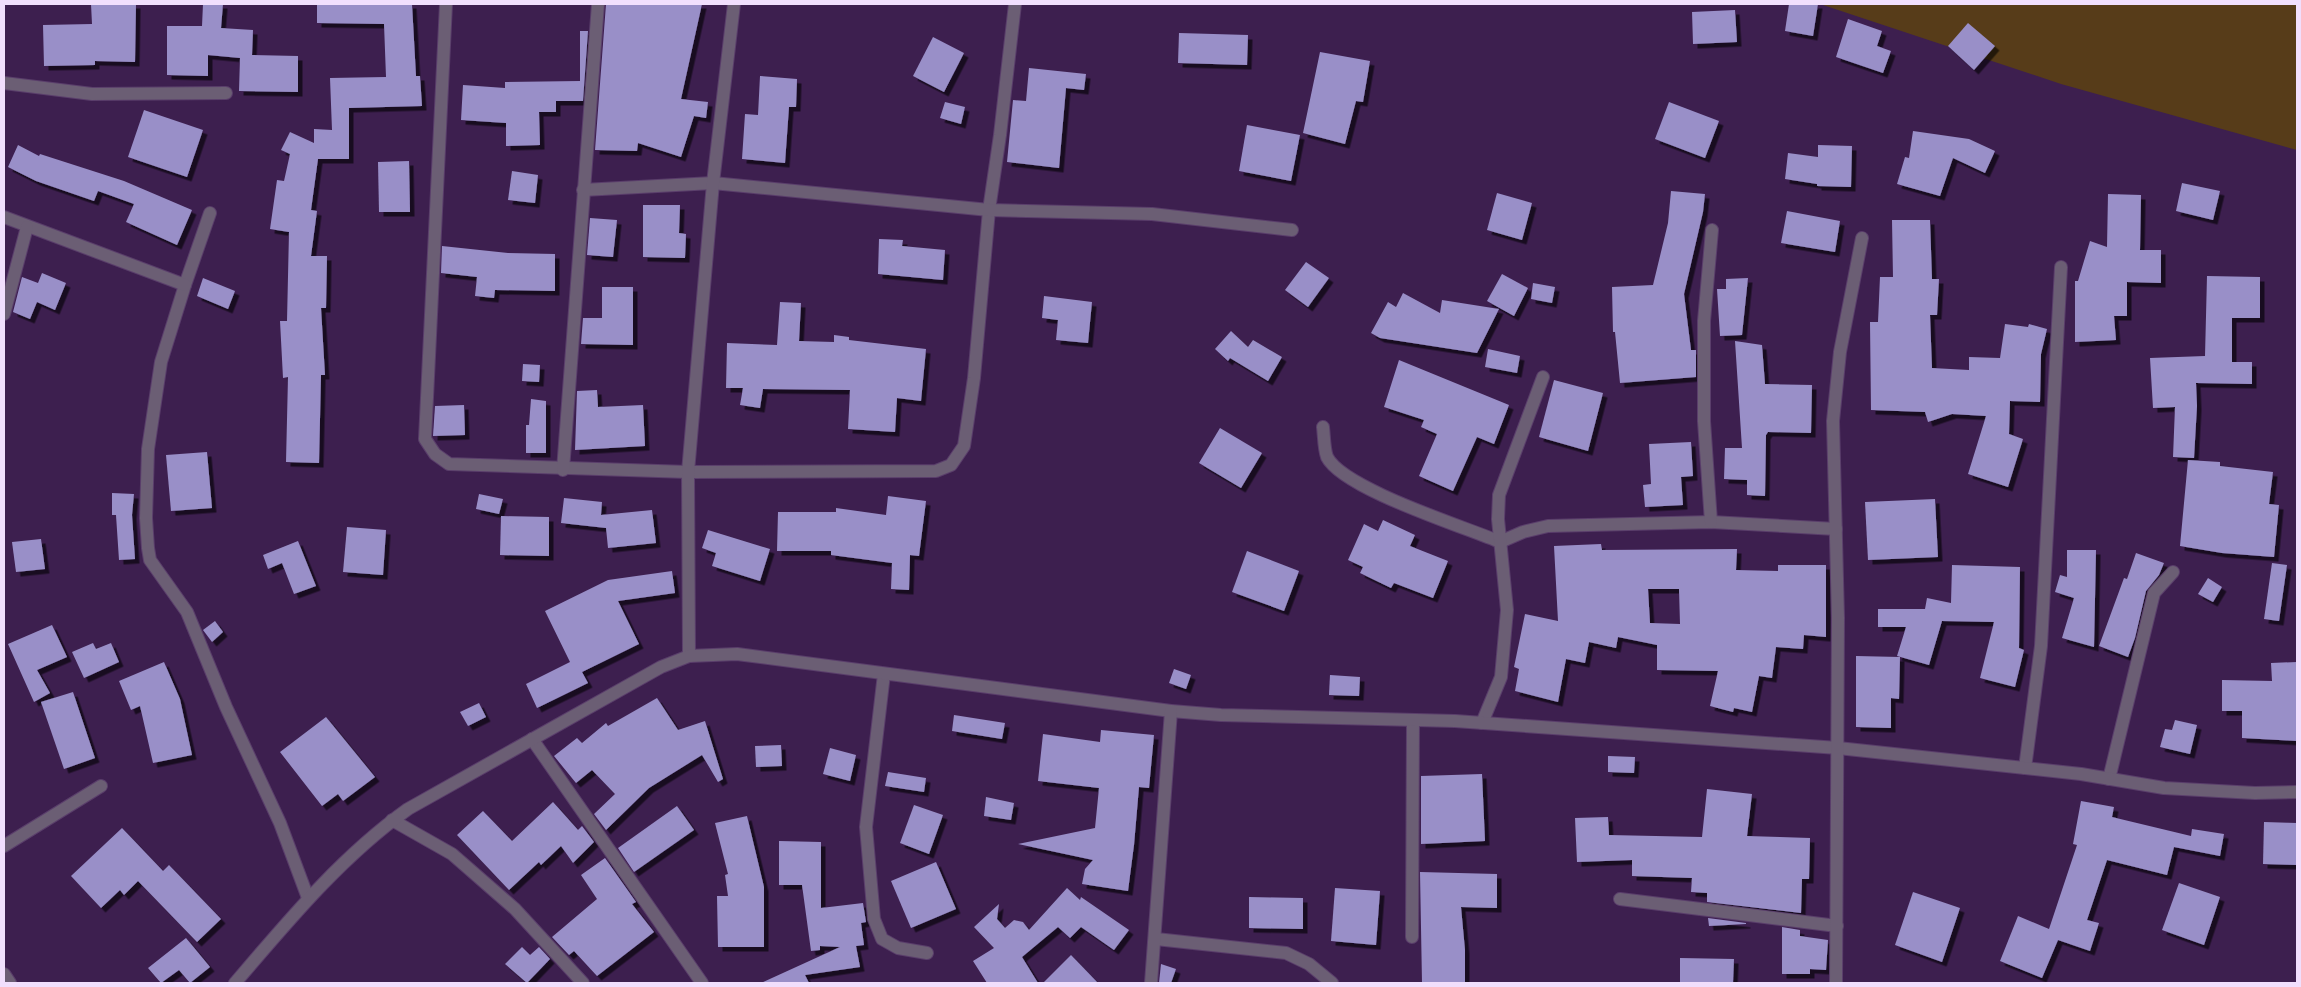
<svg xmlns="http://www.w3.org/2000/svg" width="2301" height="987" font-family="Raleway,sans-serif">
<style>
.green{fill:#573c19}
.building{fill:#998fc8;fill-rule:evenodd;filter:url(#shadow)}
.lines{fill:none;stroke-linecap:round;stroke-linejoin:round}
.minor-casing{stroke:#5a3e6b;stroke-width:14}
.minor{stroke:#6b5e74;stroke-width:12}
</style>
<defs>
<filter id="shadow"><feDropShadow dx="4.5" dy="4.5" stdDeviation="0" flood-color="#0009"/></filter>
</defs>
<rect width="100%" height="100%" fill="#3d1f4f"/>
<path class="green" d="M1820,4H2297V150L2061,84Z"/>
<g class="building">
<path d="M91,4H136L135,62L95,61V65L44,66L43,25L92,24Z"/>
<path d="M203,4H223L221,28L253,30L252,55L298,56V92L239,91L240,58L208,55V76L167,75V26H202Z"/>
<path d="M317,4H412L416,76H420L422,106L349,108V159H318L311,210L317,211L311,256H327L326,308H321L325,375H321L319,463L286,462L288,377L283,378L280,321H287L289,232L270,229L277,180L284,181L290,154L281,150L290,132L314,143V129L332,130L330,78L386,77L384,24L317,23Z"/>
<path d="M606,4H702L681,99L708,102L706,118L694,116L681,157L638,143L637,151L595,150Z"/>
<path d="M1789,4H1818L1813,36L1785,31Z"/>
<path d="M1735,10L1737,42L1693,44L1692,12Z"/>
<path d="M1848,19L1882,31L1877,46L1891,51L1883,73L1836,57Z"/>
<path d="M1968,23L1995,46L1974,70L1948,46Z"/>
<path d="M580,31H588L583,101H556V112H539L540,145L506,146V123L461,120L463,85L505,88V82L580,81Z"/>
<path d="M1179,33L1248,35L1247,65L1178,63Z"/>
<path d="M933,37L964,53L944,92L913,76Z"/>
<path d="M1320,52L1370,61L1363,102L1356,101L1345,144L1303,133Z"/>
<path d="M1029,68L1086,74L1084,90L1066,88L1059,168L1007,162L1013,100L1026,101Z"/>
<path d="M760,76L797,79L796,107H789L785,163L742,159L745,114L758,115Z"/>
<path d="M945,102L965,107L961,124L940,118Z"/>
<path d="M1669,102L1719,121L1705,158L1655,139Z"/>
<path d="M144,110L203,130L187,177L128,157Z"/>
<path d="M1247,125L1300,135L1291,181L1239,171Z"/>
<path d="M1913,131L1969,139L1995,151L1985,173L1953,158L1940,196L1897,184L1905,157L1909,158Z"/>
<path d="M18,145L39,156L40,154L124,181L192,210L177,245L126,222L134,204L98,191L94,201L36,181L8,167Z"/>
<path d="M1818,145L1852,146L1851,187L1817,186V184L1785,179L1788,153L1818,157Z"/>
<path d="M409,161L410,212H379L378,162Z"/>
<path d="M512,171L538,175L535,203L508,200Z"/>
<path d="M2182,183L2220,191L2213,220L2176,211Z"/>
<path d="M1671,191L1705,194L1703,212L1684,294L1691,350H1696V377L1620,383L1615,332H1613L1612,287L1653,285L1668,223Z"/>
<path d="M1497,193L1532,203L1522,240L1487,230Z"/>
<path d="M2108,194L2141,195L2140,250H2161V283L2127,282V316H2114L2116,340L2075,342V281H2078L2090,241L2107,247Z"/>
<path d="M643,205H680L679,233L686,234L685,258L643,257Z"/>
<path d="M1787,211L1840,221L1835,252L1781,243Z"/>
<path d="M590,218L617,220L613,257L587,255Z"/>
<path d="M1892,220H1930L1932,279H1939L1937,315H1930L1932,368L1969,370V357L2000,358L2005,324L2028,327L2029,324L2047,329L2041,354L2040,402L2010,401L2009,434L2023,439L2008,487L1968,474L1986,416L1952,414L1928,422L1925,412L1871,410L1870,322H1878L1880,277H1893Z"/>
<path d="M879,239L903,240L902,246L945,250L943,280L878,274Z"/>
<path d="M442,246L508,253L555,254V291L495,290L494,298L475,296L477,277L441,273Z"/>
<path d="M1306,262L1329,278L1308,307L1285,290Z"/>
<path d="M42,273L66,283L55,310L37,302L30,319L13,312L22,277L38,283Z"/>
<path d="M1502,274L1528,288L1514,316L1487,301Z"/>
<path d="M2207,276L2260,277V318H2232V362H2252V384L2196,383L2197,406L2194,458L2173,457L2175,407L2153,408L2150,358L2205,356Z"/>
<path d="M203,278L235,291L228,309L197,296Z"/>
<path d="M1748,278L1742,335L1720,336L1717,289H1726V279Z"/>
<path d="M1533,283L1555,287L1552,303L1531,299Z"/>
<path d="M602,287H633V345L581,344L583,318H602Z"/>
<path d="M1403,293L1440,313L1442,300L1499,309L1477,353L1380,338L1371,333L1388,302L1396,307Z"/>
<path d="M1044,296L1092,302L1088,343L1056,340L1058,320L1042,318Z"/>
<path d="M780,302L801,303L799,341L834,342V335L849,337V340L926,349L921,401L897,398L895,432L848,429L850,390L763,389L760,408L740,405L743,388H726L727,343L777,345Z"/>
<path d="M1231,331L1248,347L1253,340L1282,357L1268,381L1230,358L1228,361L1215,349Z"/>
<path d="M1735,341L1762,345L1765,384L1812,385L1811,433L1768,432L1766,435L1765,496L1747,495V480L1724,479L1725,448H1742Z"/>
<path d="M1488,349L1520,356L1517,373L1485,367Z"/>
<path d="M1399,360L1509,405L1494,444L1477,437L1453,491L1419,476L1437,434L1421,427L1424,420L1384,407Z"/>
<path d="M523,364L540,365L539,382L522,381Z"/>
<path d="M1554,380L1603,393L1588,451L1539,437Z"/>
<path d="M597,390L598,407L643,405L645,446L575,450L577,391Z"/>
<path d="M531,399L546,401V453H526V425H529Z"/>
<path d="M464,405L465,435L433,436L435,406Z"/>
<path d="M1220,428L1262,453L1241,488L1199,463Z"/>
<path d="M1691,442L1693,476L1681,477L1683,505L1645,507L1643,485L1651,484L1649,444Z"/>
<path d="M207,452L212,508L171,511L166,455Z"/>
<path d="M2188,460L2220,462V466L2273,472L2269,504L2279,505L2274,557L2222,553L2180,546Z"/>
<path d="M112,493L134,494L132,515L135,559L119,560L116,515H112Z"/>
<path d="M479,494L503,499L499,514L476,509Z"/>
<path d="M888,496L926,501L919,556L910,555L909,590L891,589L892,563L831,555V551H777L778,512H836V508L886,515Z"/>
<path d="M564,498L602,502L601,515L652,510L656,543L608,548L606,528L561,523Z"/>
<path d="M1935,499L1938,557L1868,560L1865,502Z"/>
<path d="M501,516L549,517V556L500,555Z"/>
<path d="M1383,520L1415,535L1410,546L1448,561L1433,598L1394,583L1391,588L1360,573L1363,567L1348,560L1364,524L1378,531Z"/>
<path d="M347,527L386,530L383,575L343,572Z"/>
<path d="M708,530L770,549L760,581L712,566L716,553L702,548Z"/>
<path d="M41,539L45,569L16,572L12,542Z"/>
<path d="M298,541L316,586L294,594L282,563L268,569L263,555Z"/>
<path d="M1601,544L1602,550L1737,549L1736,570L1778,571V565H1826V637L1804,635L1803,649L1776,647L1772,678L1759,676L1752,712L1734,708L1733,712L1710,706L1718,671L1657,670V645L1618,637L1616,648L1589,642L1585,663L1566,659L1558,702L1515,691L1519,669L1514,667L1525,614L1558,621L1554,546ZM1648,589H1679L1680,624L1650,623Z"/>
<path d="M2067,550H2096L2094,647L2062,638L2074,598L2055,592L2060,575L2067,577Z"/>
<path d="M1247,551L1299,571L1284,611L1232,592Z"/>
<path d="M2136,553L2164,563L2159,575L2146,591L2135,638L2128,657L2099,646L2124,578L2127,579Z"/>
<path d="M2272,563L2287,565L2279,621L2264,619Z"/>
<path d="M1952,565L2020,567L2019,648L2024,650L2015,687L1980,678L1994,622L1942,621L1929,665L1897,656L1906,627H1878V609H1925L1927,598L1951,603Z"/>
<path d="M672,571L675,593L618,601L639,644L582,672L588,683L537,708L526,684L570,662L545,611L608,580Z"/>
<path d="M2208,578L2222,587L2213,602L2198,594Z"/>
<path d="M215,621L223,632L212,642L203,630Z"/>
<path d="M52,625L67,657L37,670L50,693L34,702L8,644Z"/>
<path d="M93,643L96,649L111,643L119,662L84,678L72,652Z"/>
<path d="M1856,656L1900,657L1899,699L1891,698V728L1856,727Z"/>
<path d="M164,662L180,699L192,755L153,763L140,706L131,710L119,681Z"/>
<path d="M2297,662V741L2242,738V711H2222V680L2272,681L2271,663Z"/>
<path d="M1174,669L1191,675L1186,689L1169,683Z"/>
<path d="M1330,675L1360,677L1359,696L1329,695Z"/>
<path d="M73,692L95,758L64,769L41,702Z"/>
<path d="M657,698L678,730L705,721L723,779L718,782L702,755L649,788L606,830L594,814L615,794L592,770L576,783L554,756L577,738L582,743L606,723L608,726Z"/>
<path d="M479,703L486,717L468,726L460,712Z"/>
<path d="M954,715L1005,723L1002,739L952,731Z"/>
<path d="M326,717L375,777L343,801L338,794L322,806L280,752Z"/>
<path d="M2175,720L2197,725L2190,754L2160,747L2165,729L2172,730Z"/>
<path d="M1101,730L1154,735L1149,788L1139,787L1134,845L1128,891L1082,884L1085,869L1093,860L1018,844L1095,828L1099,788L1038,781L1043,734L1100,742Z"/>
<path d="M781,745L782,766L756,767L755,746Z"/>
<path d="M830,748L856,755L850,781L823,774Z"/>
<path d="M1608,756L1635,757L1634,773L1608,772Z"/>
<path d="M888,772L926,778L924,792L885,786Z"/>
<path d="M1482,774L1485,841L1421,844V776Z"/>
<path d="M1707,789L1752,794L1747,836L1810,838L1809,879H1802L1801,913L1707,902V893L1691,892L1692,878L1632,876V860L1577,862L1575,818L1608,817L1609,835L1702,837Z"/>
<path d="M986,797L1014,803L1011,820L984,816Z"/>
<path d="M2081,801L2114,807L2112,817L2191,836L2192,829L2224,834L2220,856L2174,847L2167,875L2107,860L2087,920L2099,923L2090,951L2058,940L2042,978L2000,961L2018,916L2049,929L2077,845L2073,844Z"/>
<path d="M553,802L578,830L582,826L594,842L573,863L561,846L541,865L539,862L509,890L457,835L483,811L512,841Z"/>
<path d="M914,805L943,815L929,854L900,843Z"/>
<path d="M677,806L694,830L634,872L618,848Z"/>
<path d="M747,816L764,887V947H718L717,896H728L725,875L728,874L715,823Z"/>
<path d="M2264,822L2297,823V865L2263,864Z"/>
<path d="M122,828L163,871L169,865L221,919L197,942L138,881L124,895L120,890L101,908L71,876Z"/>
<path d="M779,841L821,842V908L863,903L866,922L861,923L864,945L856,946L860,967L805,975L809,983H761L840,947L820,946V950L811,951L802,885H779Z"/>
<path d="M605,858L636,902L632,904L654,932L597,976L574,951L569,955L552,937L597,899L581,875Z"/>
<path d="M936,862L956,909L911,928L891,881Z"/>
<path d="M1420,872L1497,874V908L1461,907L1465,950V983H1422Z"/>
<path d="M2179,883L2220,897L2204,945L2162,930Z"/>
<path d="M1067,888L1080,900L1081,897L1129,930L1114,950L1081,927L1070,938L1058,927L1022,957L1038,983H987L973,961L994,948L974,927L999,904L997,919L1005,928L1014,920L1023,922L1029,930Z"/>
<path d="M1335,888L1380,891L1376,945L1331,941Z"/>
<path d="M1913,892L1960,908L1942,962L1895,945Z"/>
<path d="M1249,897L1303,898V929L1249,928Z"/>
<path d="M1708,918L1746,923V924L1709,926Z"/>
<path d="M1782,927L1800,930V936L1828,940L1826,970L1810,969V974H1782Z"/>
<path d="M186,938L210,967L190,983L179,970L161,983L148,968Z"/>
<path d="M522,947L530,955L539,947L550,959L527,983L505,964Z"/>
<path d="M1071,955L1098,983H1043Z"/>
<path d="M1680,958L1734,959L1733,983H1680Z"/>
<path d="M1161,964L1176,969L1171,983H1159Z"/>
</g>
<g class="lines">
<defs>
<g id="minor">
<path d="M446,4L425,439L435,454L449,464L688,472L936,471L951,465L964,446L974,378L989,210L1000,135L1015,4"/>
<path d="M4,83L92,94L226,93"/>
<path d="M583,190L713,183L989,210L1152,214L1292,230"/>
<path d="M210,213L185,285L161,362L148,449L146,518L148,548L150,560L187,612L226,707L280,823L308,898"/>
<path d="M4,217L185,285"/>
<path d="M4,314L27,227"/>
<path d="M1323,427C1324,435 1324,449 1327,457C1343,489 1465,527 1500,542L1523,532L1548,526L1711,522L1836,529"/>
<path d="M563,470L598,4"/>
<path d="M1711,522L1704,421V321L1712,230"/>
<path d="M689,656L688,472L713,183L734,4"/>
<path d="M884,674L866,827L874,919L882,939L898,948L927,953"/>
<path d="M1482,723L1501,677L1507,610L1498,519L1499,495L1543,377"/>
<path d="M532,739L702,983"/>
<path d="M2025,768L2041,646L2061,267"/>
<path d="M2109,779L2154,593L2173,572"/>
<path d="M392,820L452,854L515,909L583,983"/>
<path d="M4,846L101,786"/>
<path d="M1620,899L1837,926"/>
<path d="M1412,937L1413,720"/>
<path d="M1156,939L1286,953L1309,964L1332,983"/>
<path d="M4,974L10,983"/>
<path d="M235,983C288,921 341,857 408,809L661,667L689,656L737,654L1171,711L1221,715L1455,721L1838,748L2081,774L2164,788L2255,793L2297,792"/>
<path d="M1151,983L1171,711"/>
<path d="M1836,983L1838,618L1833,421L1840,352L1862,238"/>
</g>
</defs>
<use href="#minor" class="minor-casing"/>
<use href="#minor" class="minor"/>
</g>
<rect width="2301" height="987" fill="none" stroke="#f1dffd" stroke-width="10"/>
</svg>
